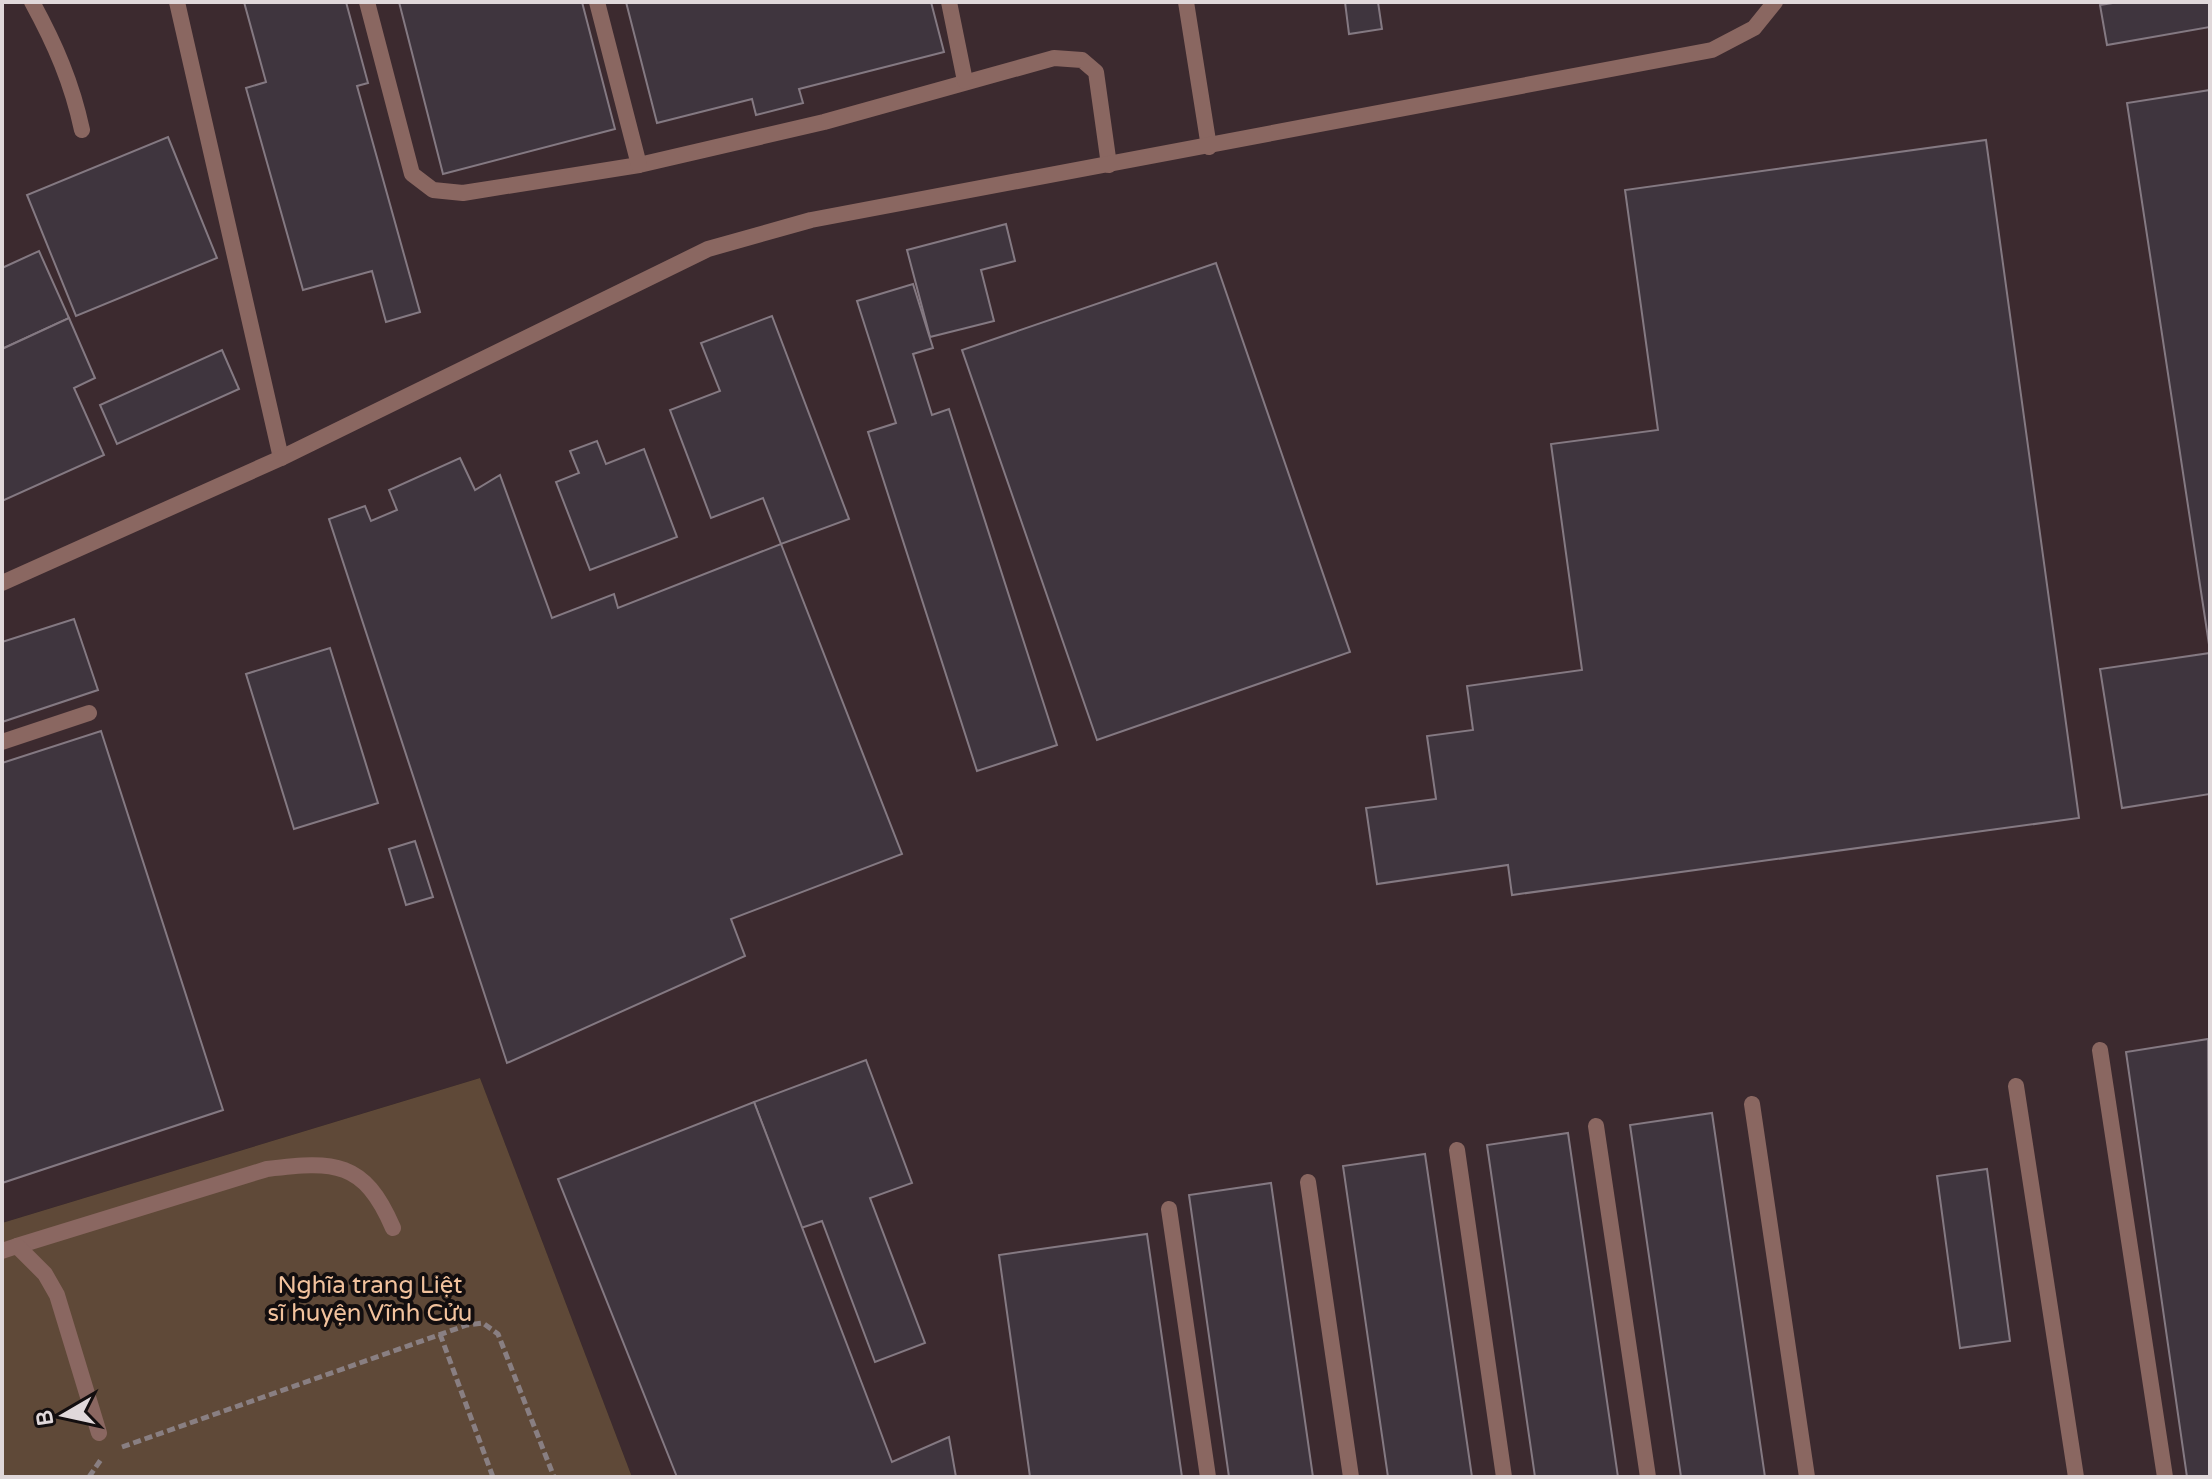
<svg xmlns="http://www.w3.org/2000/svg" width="2212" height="1479" font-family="'Varela Round',sans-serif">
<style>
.built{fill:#3c2a2f}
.green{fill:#5f4938}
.building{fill:#3f353e;stroke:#847982;stroke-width:2}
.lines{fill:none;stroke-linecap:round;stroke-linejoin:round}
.path{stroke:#897f82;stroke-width:5;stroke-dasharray:8 4;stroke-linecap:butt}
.service{stroke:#8a6761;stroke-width:16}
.minor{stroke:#8a6761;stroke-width:16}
.labels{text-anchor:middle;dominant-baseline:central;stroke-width:8;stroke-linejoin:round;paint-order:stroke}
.park-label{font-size:24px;fill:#f2c29d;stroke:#130e0f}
</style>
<rect width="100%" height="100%" fill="#2f2326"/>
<path class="built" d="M2,2H2210V1477H632L480,1078L2,1223Z"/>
<path class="green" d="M480,1078L632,1477H2V1223Z"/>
<g class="building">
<path d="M244,2H346L368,83L357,86L420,312L386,322L372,271L303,290L246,88L266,82Z"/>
<path d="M399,2H582L615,129L443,174Z"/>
<path d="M626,2H931L944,52L799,89L803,103L756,115L752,99L657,123Z"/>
<path d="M1345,2H1378L1382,29L1349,34Z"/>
<path d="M2119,2H2210V27L2107,45L2100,5Z"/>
<path d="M2210,90V651L2127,103Z"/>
<path d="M168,137L217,258L76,316L27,195Z"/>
<path d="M1986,140L2079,818L1512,895L1508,865L1377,884L1366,808L1436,799L1427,736L1473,730L1467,686L1582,670L1551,444L1658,430L1625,190Z"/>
<path d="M1006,224L1015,261L981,270L994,321L930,337L907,250Z"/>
<path d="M39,251L69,318L2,349V268Z"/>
<path d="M1216,263L1350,652L1097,740L962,350Z"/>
<path d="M913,284L933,348L913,354L932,415L949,409L1057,745L977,771L868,432L896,423L857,301Z"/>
<path d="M772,316L849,519L781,544L763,498L711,518L670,410L720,391L701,343Z"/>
<path d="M69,318L95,378L74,388L104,455L2,501V349Z"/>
<path d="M222,350L239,389L117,444L100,405Z"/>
<path d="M597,441L606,464L644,449L677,537L590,570L556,482L579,473L570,451Z"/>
<path d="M460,458L475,490L500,475L552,618L614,594L618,608L781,544L902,854L731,919L745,956L507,1063L329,519L365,506L371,521L397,510L389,490Z"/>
<path d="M74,619L98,690L2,722V642Z"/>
<path d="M330,648L378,803L294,829L246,674Z"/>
<path d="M2210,653V794L2122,808L2100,669Z"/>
<path d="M101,731L223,1110L2,1183V763Z"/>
<path d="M415,841L433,897L406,905L389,849Z"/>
<path d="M2208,1039L2210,1477H2187L2126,1052Z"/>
<path d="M866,1060L912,1183L870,1198L925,1343L875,1362L822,1221L801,1228L754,1102Z"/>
<path d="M754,1102L892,1462L949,1437L956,1477H677L558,1179Z"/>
<path d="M1712,1113L1765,1477H1681L1630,1125Z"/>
<path d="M1568,1133L1618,1477H1535L1487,1145Z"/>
<path d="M1425,1154L1472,1477H1388L1343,1166Z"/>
<path d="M1987,1169L2010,1341L1960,1348L1937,1176Z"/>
<path d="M1271,1183L1313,1477H1229L1189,1195Z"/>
<path d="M1147,1234L1182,1477H1030L999,1255Z"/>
</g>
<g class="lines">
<g class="path">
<path d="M440,1334L493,1477"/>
<path d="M122,1447L467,1325L483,1323L498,1334L554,1477"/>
<path d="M89,1477L102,1458"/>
</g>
<g class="service">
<path d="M32,2C55,44 72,83 82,130"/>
<path d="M177,2L281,458"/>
<path d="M367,2L412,174L433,190L463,193L639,165L824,122L1054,58L1082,60L1096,72L1109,165"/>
<path d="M597,2L639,165"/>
<path d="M949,2L965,81"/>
<path d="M1186,2L1209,147"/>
<path d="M2,742L89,713"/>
<path d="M2100,1050L2165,1477"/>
<path d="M2016,1086L2076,1477"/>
<path d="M1752,1104L1807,1477"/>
<path d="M1596,1126L1648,1477"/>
<path d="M1457,1150L1504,1477"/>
<path d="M1308,1182L1351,1477"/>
<path d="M1169,1209L1208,1477"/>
<path d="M17,1246L267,1169C334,1161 364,1160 393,1228"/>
<path d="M2,1251L17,1246L45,1274L57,1295L99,1433"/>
</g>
<path class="minor" d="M2,583L281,458L708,249L811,220L1712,50L1754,28L1775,2"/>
</g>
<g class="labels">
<g class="park-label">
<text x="370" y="1285">Nghĩa trang Liệt<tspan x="370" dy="28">sĩ huyện Vĩnh Cửu</tspan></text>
</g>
</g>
<rect width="2212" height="1479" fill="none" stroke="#e0d8da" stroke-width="8"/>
<g transform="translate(64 1415) rotate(261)" stroke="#130e0f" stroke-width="6" paint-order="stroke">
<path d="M0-6L14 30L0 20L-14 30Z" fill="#e0d8da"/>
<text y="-12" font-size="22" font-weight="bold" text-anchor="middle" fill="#e0d8da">B</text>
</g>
</svg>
